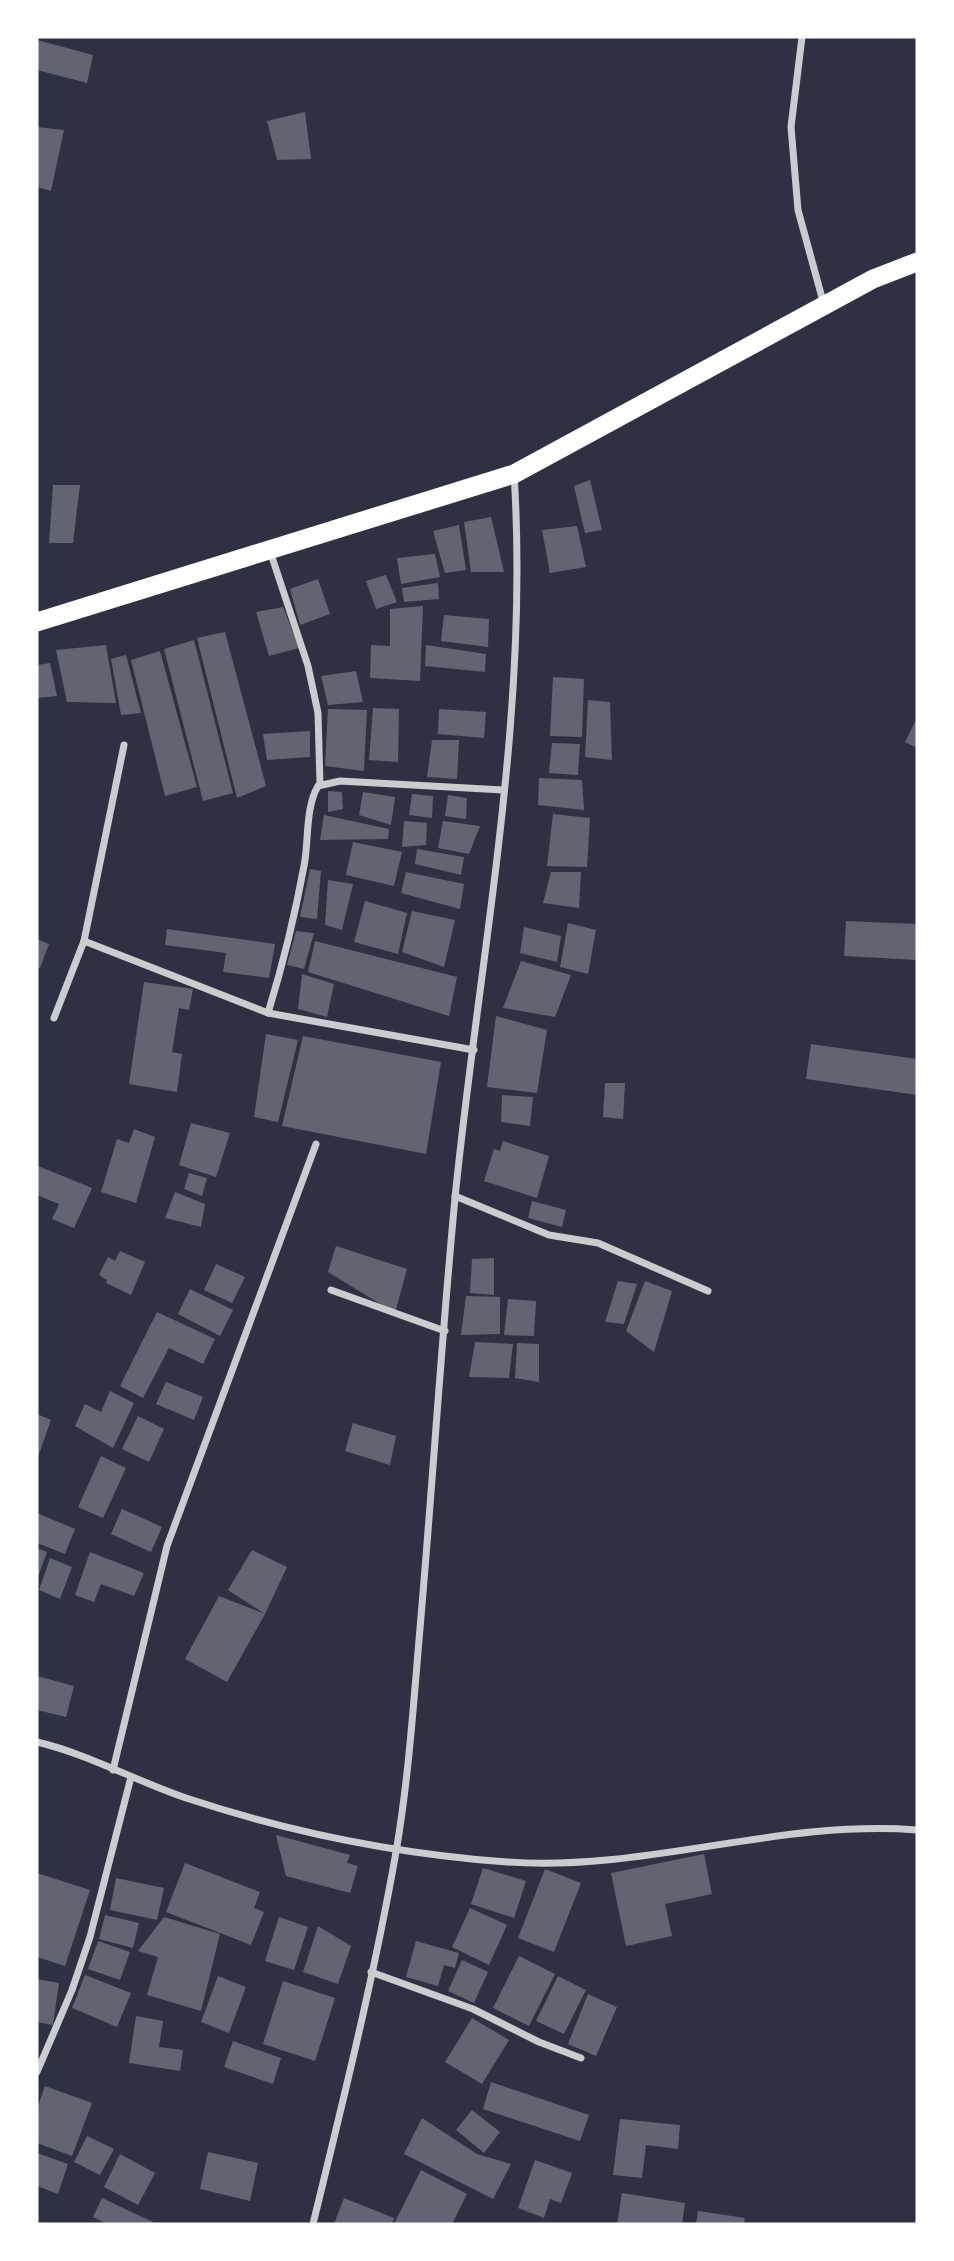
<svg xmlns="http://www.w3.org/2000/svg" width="954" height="2261" font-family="Manrope,sans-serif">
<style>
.building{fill:#626471}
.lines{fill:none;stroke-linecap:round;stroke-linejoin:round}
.minor{stroke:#caccd0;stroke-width:7}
.trunk{stroke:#fff;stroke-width:19}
</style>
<rect width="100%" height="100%" fill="#2d3142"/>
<g class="building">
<path d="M37,40L93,55L87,83L37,70Z"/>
<path d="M305,112L311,159L277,160L267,121Z"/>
<path d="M37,127L64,130L51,191L37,187Z"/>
<path d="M590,480L602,530L585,533L574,486Z"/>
<path d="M53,485H80L73,543H49Z"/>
<path d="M491,517L504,572H471L464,522Z"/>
<path d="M459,525L466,570L445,573L433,531Z"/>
<path d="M577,526L586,567L550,573L542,530Z"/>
<path d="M435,554L440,577L401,584L397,558Z"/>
<path d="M386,575L397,602L376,609L366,581Z"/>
<path d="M318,579L330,614L300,625L290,589Z"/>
<path d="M438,583L439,599L404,602L402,588Z"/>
<path d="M423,606L420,681L370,678L371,645L390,646V609Z"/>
<path d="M283,607L299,648L269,656L256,612Z"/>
<path d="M444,615L489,619L488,647L441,641Z"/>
<path d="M225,632L266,786L237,798L197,638Z"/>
<path d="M194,640L233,793L203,801L164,649Z"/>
<path d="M106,645L116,703L67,702L56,650Z"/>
<path d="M426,645L486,654L485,672L425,666Z"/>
<path d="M160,651L197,787L165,796L131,660Z"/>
<path d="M126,655L141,713L121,715L111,659Z"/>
<path d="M50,663L57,696L37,698V665Z"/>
<path d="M356,671L363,702L328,705L321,676Z"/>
<path d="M553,677L584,679L582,737L550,736Z"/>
<path d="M588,700L610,702L612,760L585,757Z"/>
<path d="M373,708L399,709L398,762L369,760Z"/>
<path d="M328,709L367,710L364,771L325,766Z"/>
<path d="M439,709L486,712L484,738L438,734Z"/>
<path d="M917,718V748L905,742Z"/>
<path d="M310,731V757L267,760L263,734Z"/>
<path d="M432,740H459L457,779L427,777Z"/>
<path d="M552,743L580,744L578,775L549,773Z"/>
<path d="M539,778L582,780L584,810L538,805Z"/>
<path d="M328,791L342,792L343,809L328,812Z"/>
<path d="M363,792L395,797L391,825L359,815Z"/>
<path d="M412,794L433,796L432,818L409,815Z"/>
<path d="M448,795L467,798L466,819L445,816Z"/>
<path d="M553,814L590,818L587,867L547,866Z"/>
<path d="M324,815L389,829L388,839L320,840Z"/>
<path d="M404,821L427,823L426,845L402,847Z"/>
<path d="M443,821L480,826L469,854L438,848Z"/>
<path d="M353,842L402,852L394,886L346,875Z"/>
<path d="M417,849L464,857L461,875L415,864Z"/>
<path d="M310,869L321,871L317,919L300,917Z"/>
<path d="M406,872L464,884L460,909L401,893Z"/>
<path d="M551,872H581L579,908L543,903Z"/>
<path d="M328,880L353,884L342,930L325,925Z"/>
<path d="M365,901L407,913L398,954L354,942Z"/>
<path d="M412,911L455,920L444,967L402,952Z"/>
<path d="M846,921L917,924V960L844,956Z"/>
<path d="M568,923L596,930L588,974L560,967Z"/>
<path d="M524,927L561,936L557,962L520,953Z"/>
<path d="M167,929L275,944L269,978L223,972L226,953L165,945Z"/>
<path d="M296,931L314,933L304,969L287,965Z"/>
<path d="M37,939L49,944L40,968L37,967Z"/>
<path d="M315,941L457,977L449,1016L308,972Z"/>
<path d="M521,961L571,975L555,1017L503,1008Z"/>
<path d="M302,974L334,984L327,1017L298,1009Z"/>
<path d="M144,982L193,989L189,1010L179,1008L172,1052L182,1054L177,1092L129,1084Z"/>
<path d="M496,1016L547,1030L537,1093L487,1087Z"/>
<path d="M266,1034L298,1040L278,1122L254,1117Z"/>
<path d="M303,1036L441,1062L426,1154L282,1126Z"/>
<path d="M811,1044L917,1059V1095L806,1079Z"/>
<path d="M605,1083H625L623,1119L603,1117Z"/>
<path d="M502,1095L533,1097L530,1126L501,1122Z"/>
<path d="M191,1123L230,1133L216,1177L179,1165Z"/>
<path d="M134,1129L155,1137L136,1203L101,1192L117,1139L129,1143Z"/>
<path d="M503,1141L549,1156L537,1198L484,1181L494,1149L500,1151Z"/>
<path d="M38,1166L92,1188L74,1228L52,1219L59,1204L37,1195Z"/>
<path d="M189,1173L207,1178L202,1196L184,1189Z"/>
<path d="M175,1192L205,1204L201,1227L165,1218Z"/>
<path d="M532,1201L566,1210L562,1227L528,1218Z"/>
<path d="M336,1246L407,1269L395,1313L328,1272Z"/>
<path d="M120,1251L145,1262L131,1295L106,1283L107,1280L99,1275L108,1257L115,1261Z"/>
<path d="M494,1258V1295L470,1293L472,1259Z"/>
<path d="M216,1264L245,1277L232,1303L204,1290Z"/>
<path d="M618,1281L637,1284L624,1324L605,1322Z"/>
<path d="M645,1281L672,1291L654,1352L626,1331Z"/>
<path d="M190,1289L233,1310L220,1336L178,1314Z"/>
<path d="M466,1296L500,1297V1334L461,1335Z"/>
<path d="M508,1299L536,1301L534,1336L504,1335Z"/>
<path d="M157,1312L215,1339L203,1364L169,1348L143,1398L120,1386Z"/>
<path d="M475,1342L513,1344L509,1378L469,1377Z"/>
<path d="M517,1343L539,1344V1382L515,1378Z"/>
<path d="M166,1382L203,1397L194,1420L156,1404Z"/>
<path d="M110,1391L134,1403L113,1448L75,1426L85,1404L101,1412Z"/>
<path d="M37,1414L51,1420L37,1460Z"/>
<path d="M138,1416L164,1429L149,1462L122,1449Z"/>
<path d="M353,1423L396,1436L390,1465L345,1451Z"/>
<path d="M101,1456L126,1468L103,1518L78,1507Z"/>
<path d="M122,1509L162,1527L151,1552L111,1534Z"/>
<path d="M37,1513L75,1529L65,1554L37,1543Z"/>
<path d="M37,1548L47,1552L37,1580Z"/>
<path d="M252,1550L287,1567L265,1614L227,1682L185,1659L219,1596L265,1614L228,1590Z"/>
<path d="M90,1552L144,1573L134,1596L101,1584L94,1602L75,1595Z"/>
<path d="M50,1558L72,1567L60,1599L39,1590Z"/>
<path d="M37,1676L74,1686L66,1717L37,1710Z"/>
<path d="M276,1835L350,1855L347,1863L358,1866L350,1893L286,1876Z"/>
<path d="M704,1854L712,1894L665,1904L672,1936L626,1946L611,1873Z"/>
<path d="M185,1863L260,1892L254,1908L264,1912L251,1945L166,1912Z"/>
<path d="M483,1868L526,1881L514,1918L471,1904Z"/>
<path d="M545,1869L581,1883L554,1952L518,1938Z"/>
<path d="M37,1873L90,1890L65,1966L37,1957Z"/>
<path d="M116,1878L164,1888L157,1920L110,1910Z"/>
<path d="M470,1908L507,1925L489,1965L452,1947Z"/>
<path d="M105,1915L139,1923L133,1948L99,1939Z"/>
<path d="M164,1917L220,1934L201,2011L147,1995L158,1957L138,1951Z"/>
<path d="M279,1917L308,1927L294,1970L265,1961Z"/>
<path d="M318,1926L351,1946L338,1984L303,1972Z"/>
<path d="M98,1941L130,1952L120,1980L88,1969Z"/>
<path d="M416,1941L459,1953L455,1968L444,1965L438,1986L406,1977Z"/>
<path d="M519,1956L555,1974L529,2026L493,2008Z"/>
<path d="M462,1960L488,1972L474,2003L448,1991Z"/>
<path d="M85,1975L131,1993L117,2027L72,2008Z"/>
<path d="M218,1976L246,1987L229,2033L201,2022Z"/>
<path d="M558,1976L586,1990L564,2034L536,2021Z"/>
<path d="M37,1979L59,1983L53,2025L37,2022Z"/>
<path d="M283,1981L335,1998L315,2061L263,2044Z"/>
<path d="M588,1994L617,2007L596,2056L568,2044Z"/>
<path d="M136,2016L163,2021L159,2047L183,2050L180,2071L129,2063Z"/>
<path d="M472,2018L509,2040L482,2084L445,2062Z"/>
<path d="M233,2041L281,2058L273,2084L224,2067Z"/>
<path d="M491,2082L589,2115L580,2141L483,2109Z"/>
<path d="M45,2086L92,2103L72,2156L37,2143V2109Z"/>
<path d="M472,2110L500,2132L484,2153L456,2130Z"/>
<path d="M422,2118L477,2154L511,2164L493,2199L404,2154Z"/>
<path d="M620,2119L680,2125L678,2149L646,2145L642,2178L613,2175Z"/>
<path d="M87,2136L114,2149L100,2175L74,2162Z"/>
<path d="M208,2152L258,2163L250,2201L200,2189Z"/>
<path d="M37,2153L68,2164L58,2194L37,2186Z"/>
<path d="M120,2154L155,2173L138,2205L104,2187Z"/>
<path d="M535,2160L572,2173L561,2203L550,2199L544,2218L518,2208Z"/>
<path d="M421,2170L467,2194L452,2224H394Z"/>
<path d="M622,2193L685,2203L682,2224H617Z"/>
<path d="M102,2198L157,2224H107L93,2217Z"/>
<path d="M344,2198L394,2218L392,2224H334Z"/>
<path d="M698,2211L745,2218L744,2224H696Z"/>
</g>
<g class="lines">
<g class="minor">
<path d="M802,37L791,127L798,210L824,305"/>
<path d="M270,551L308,666L318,713L320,784"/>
<path d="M84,941L268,1013L474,1050"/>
<path d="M268,1013C283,964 295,915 304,866C309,841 305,808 318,786L340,781L503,790"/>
<path d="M54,1018L84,941L124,745"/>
<path d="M455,1196L549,1235L598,1243L708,1291"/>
<path d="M331,1290L445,1331"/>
<path d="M37,1742C88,1754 136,1781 186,1798C289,1832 398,1854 507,1862C645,1872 780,1819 917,1830"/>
<path d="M113,1770L167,1546L316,1144"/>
<path d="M371,1972L473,2009L539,2042L581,2058"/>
<path d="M37,2072L72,1990L90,1937L131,1777"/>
<path d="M313,2224C343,2101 374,1977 396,1852C408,1782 413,1711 419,1640C432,1493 441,1345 455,1198C479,958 530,716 514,474"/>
</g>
<path class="trunk" d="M37,622L514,474L873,279L917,262"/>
</g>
<rect width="954" height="2261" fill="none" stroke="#ffffff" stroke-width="77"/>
</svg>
